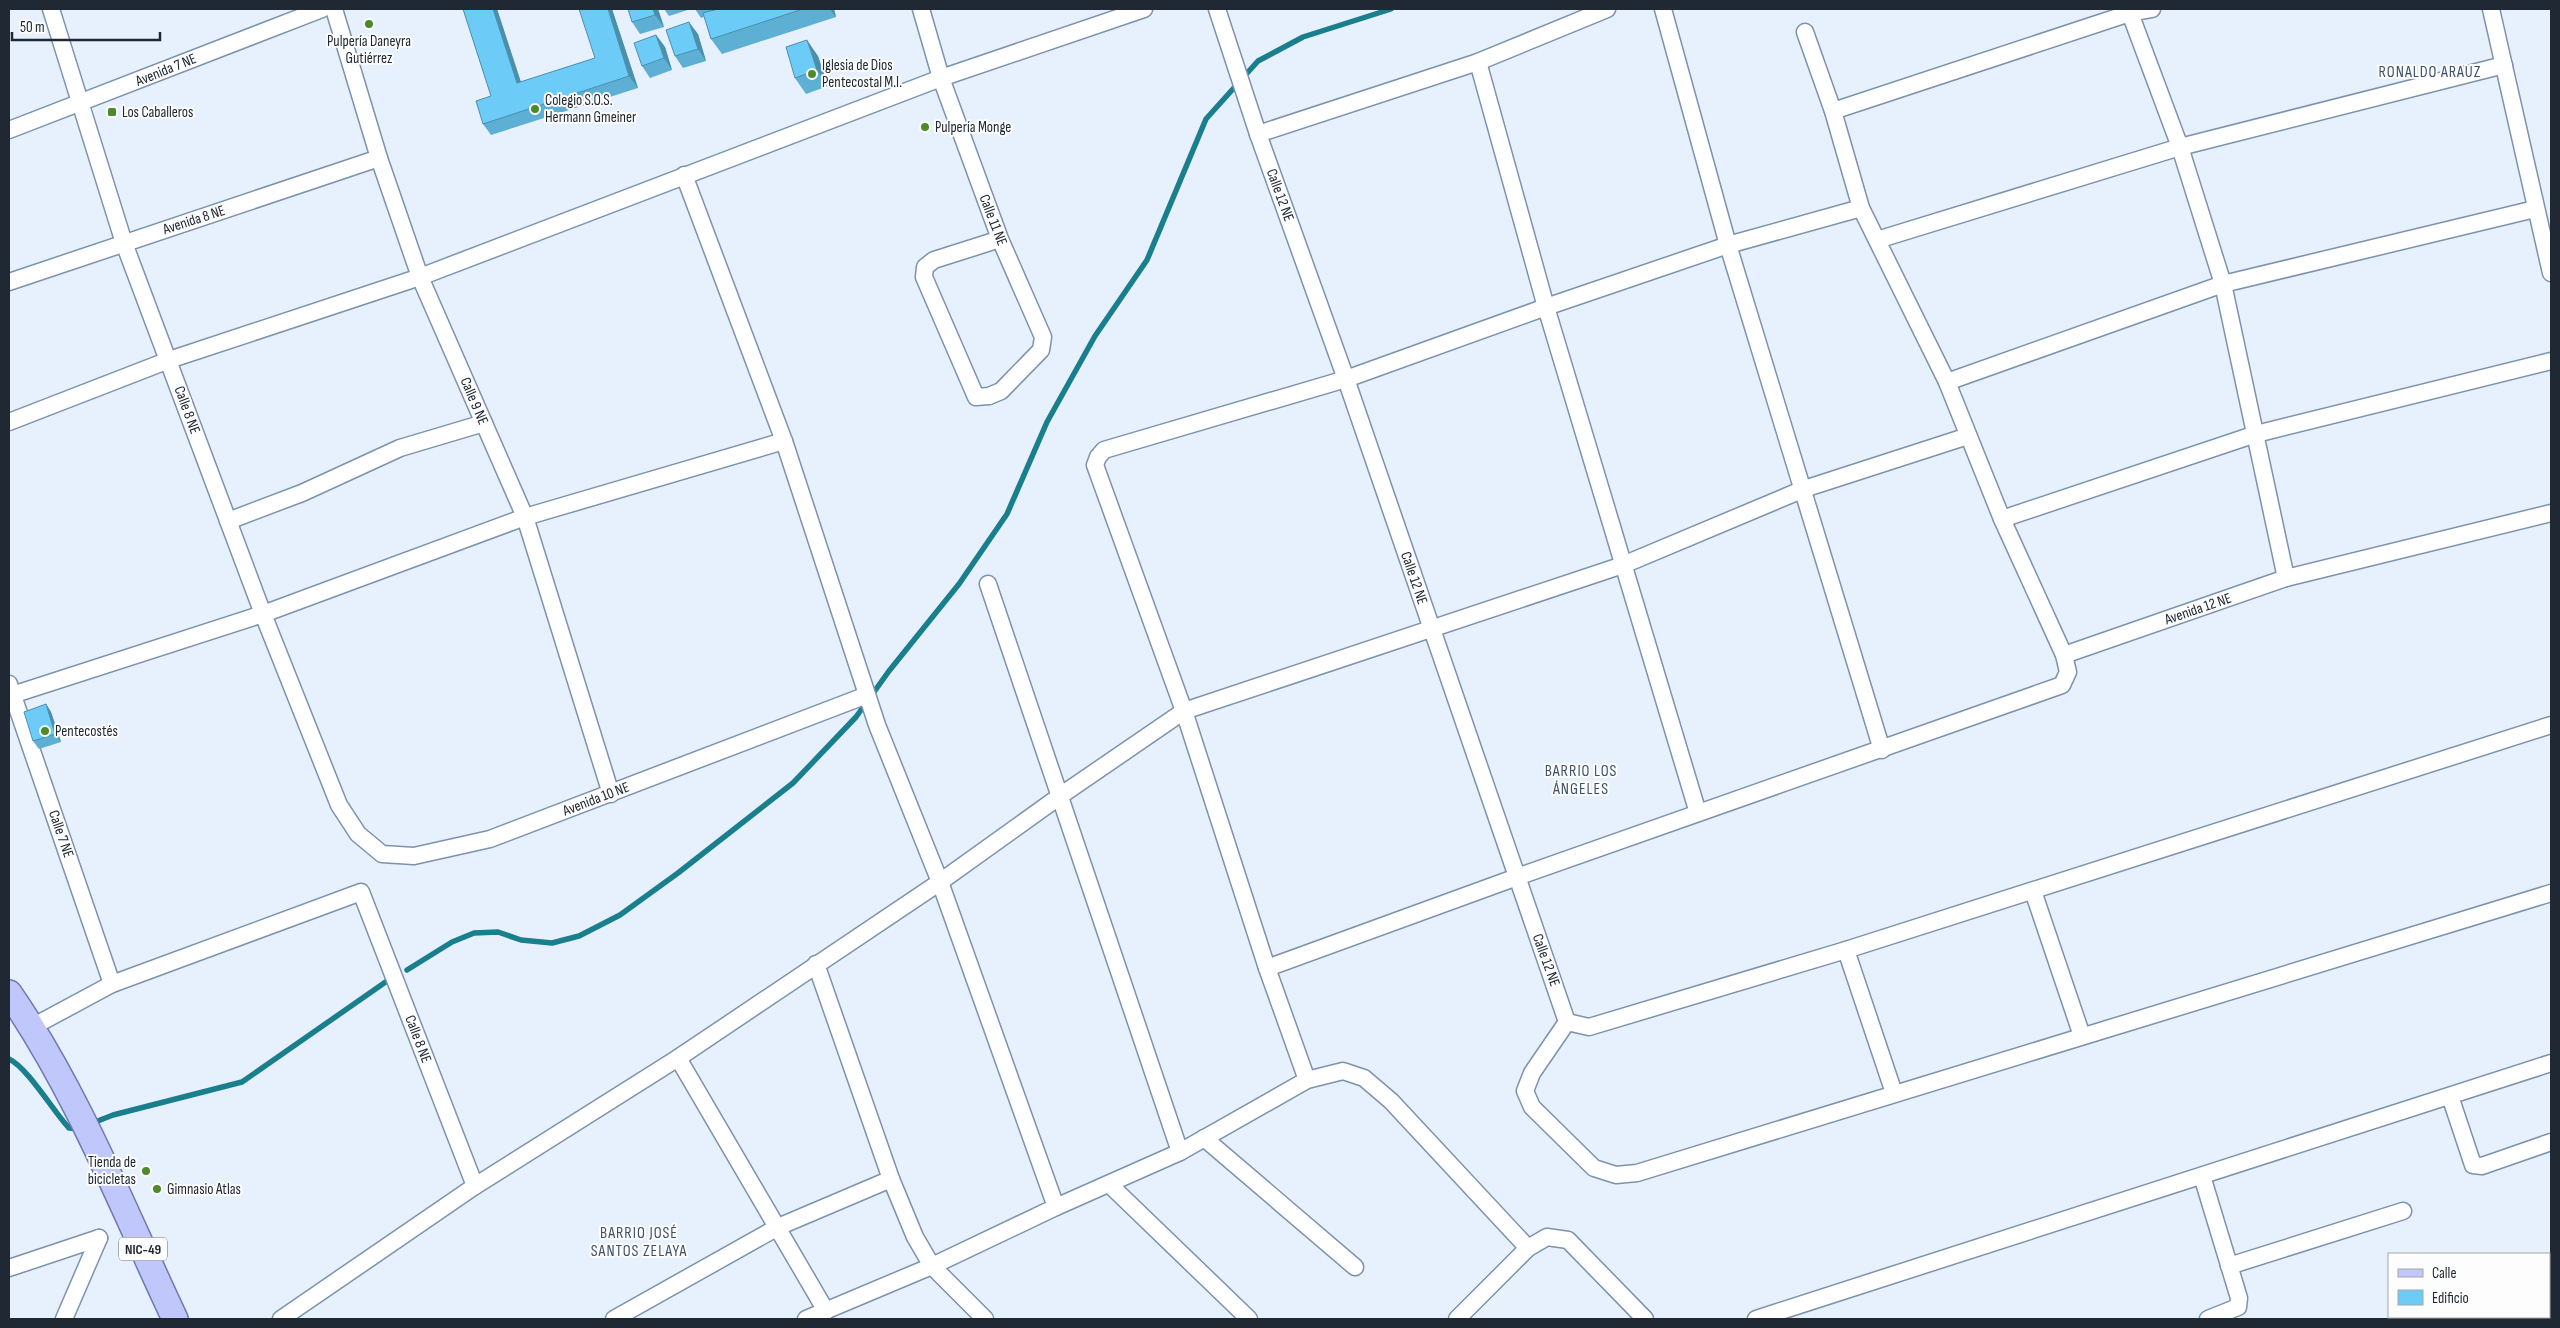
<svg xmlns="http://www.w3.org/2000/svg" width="2560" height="1328" font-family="'Sofia Sans Condensed',sans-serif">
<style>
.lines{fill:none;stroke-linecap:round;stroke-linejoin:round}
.stream{stroke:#1a7f8d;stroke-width:5.5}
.minor-casing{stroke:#7c92ad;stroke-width:19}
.primary-casing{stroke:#6d78b3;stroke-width:28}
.minor{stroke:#fff;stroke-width:16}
.primary{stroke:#c0c7fb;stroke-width:25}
.wall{fill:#5eafd4}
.shaded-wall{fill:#4c8fad}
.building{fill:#6dccf7;stroke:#4c8fad}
.poi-dot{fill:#4d8b2a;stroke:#fdfdfd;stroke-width:2}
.labels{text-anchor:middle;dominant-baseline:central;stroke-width:4;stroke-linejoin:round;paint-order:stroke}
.shield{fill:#fdfdfd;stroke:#626970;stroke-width:1}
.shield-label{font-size:14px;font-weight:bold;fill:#202933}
.poi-label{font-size:15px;fill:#202933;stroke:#fdfdfd;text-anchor:start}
.street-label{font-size:15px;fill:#202933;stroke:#fdfdfd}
.neighbourhood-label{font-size:16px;letter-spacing:1px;fill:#3c5169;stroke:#fdfdfd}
</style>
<rect width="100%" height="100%" fill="#e7f1fd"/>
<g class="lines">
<g class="stream">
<path d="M407,970L452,942L474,933L498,932L521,940L552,943L579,936L620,915L678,873L793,783L856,717L889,671L959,584L1007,514L1047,422L1095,336L1147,260L1206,119L1258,61L1303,37L1391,9"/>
<path d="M9,1059C28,1068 53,1111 69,1128L79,1129"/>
<path d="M90,1124L113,1115L242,1082L387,981"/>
</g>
<defs>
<g id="minor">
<path d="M51,9L124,243L263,614L339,805L358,834L382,854L414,856L490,839L867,695"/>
<path d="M334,9L379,158L420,277L525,517L611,794"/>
<path d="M921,9L941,78L1000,239L1043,337L1041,350L1001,391L989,396L976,397L924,277L925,267L934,260L1000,239"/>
<path d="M1217,9L1258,134L1346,379L1567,1022"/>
<path d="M1663,9L1728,245L1882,750"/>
<path d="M2491,9L2551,273"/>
<path d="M2130,13L2180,147L2223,284L2286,578"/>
<path d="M1478,62L1546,307L1698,813"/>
<path d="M1833,111L2130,13L2152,9"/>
<path d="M9,130L322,9"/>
<path d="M1258,134L1478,62L1607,9"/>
<path d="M684,175L784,441L877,725L940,882L1056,1207"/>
<path d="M1877,240L2180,147L2504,65"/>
<path d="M9,282L379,158"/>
<path d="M1947,382L2223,284L2535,209"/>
<path d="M9,422L169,360L420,277L941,78L1144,9"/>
<path d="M2002,519L2256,434L2551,361"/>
<path d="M228,521L302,493L400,448L484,423"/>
<path d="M988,584L1180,1152"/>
<path d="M2064,655L2286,578L2551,513"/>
<path d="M9,684L112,984"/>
<path d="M9,696L263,614L525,517L784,441"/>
<path d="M2033,891L2082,1036"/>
<path d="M1846,950L1894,1093"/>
<path d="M816,964L891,1179L915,1237L932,1266L985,1319"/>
<path d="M1267,968L1517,877L2062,685L2068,672L2064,655L2002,519L1947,382L1861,208L1833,111L1805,32"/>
<path d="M1567,1022L1532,1073L1525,1091L1532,1107L1594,1168L1616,1175L1637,1173L2551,893"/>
<path d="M1567,1022L1589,1027L1846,950L2551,725"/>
<path d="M32,1027L112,984L361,892L475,1186"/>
<path d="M678,1058L826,1311"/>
<path d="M1307,1080L1267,968L1184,711L1095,465L1098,457L1104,450L1346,379L1546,307L1728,245L1861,208"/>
<path d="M2450,1096L2473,1165L2482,1166L2551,1142"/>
<path d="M1204,1138L1355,1267"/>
<path d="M2202,1176L2239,1298L2238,1307L2208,1319"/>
<path d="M1109,1184L1249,1319"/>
<path d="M2229,1266L2403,1211"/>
<path d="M9,1268L99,1238"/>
<path d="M64,1319L99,1238"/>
<path d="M281,1319L475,1186L678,1058L940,882L1060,796L1184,711L1623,565L1804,489L1968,436"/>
<path d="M614,1319L778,1227L891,1179"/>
<path d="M806,1319L932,1266L1056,1207L1180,1152L1307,1080L1343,1071L1364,1078L1391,1101L1528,1248"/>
<path d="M1457,1319L1528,1248L1547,1237L1568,1240L1645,1319"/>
<path d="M1756,1319L2551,1063"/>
</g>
<path id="primary" d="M9,993C77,1091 124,1211 175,1319"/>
</defs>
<use href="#minor" class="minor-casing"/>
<use href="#primary" class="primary-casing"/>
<use href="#minor" class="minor"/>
<use href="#primary" class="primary"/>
</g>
<g class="wall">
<path d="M463,9H497L521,82L595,58L612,9L638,88L491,135L483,124L491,96Z"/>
<path d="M658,9L664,27L640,34L632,22Z"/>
<path d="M664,9H691L669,16Z"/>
<path d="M695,9H834L836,17L722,54L711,39L704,17L701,18Z"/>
<path d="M698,34L706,61L683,68L675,56Z"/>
<path d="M656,35L665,47L672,70L650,78L642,66Z"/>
<path d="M818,56L828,86L806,94L795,78Z"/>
<path d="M46,704L51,712L61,742L39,749L33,741Z"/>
</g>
<g class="shaded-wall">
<path d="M493,9H497L525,95L517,83Z"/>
<path d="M608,9H612L638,88L629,76Z"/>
<path d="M653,9H658L664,27L655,15Z"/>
<path d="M830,9H834L836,17Z"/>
<path d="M689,22L698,34L706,61L698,49Z"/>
<path d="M656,35L665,47L672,70L664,58Z"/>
<path d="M807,40L818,56L828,86L817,70Z"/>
<path d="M46,704L51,712L61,742L55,734Z"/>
</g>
<g class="building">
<path d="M463,9H493L517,83L595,58L579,9H608L629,76L483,124L476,101L491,96Z"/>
<path d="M628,9H653L655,15L632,22Z"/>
<path d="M718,9H803L711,39L703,13Z"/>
<path d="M689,22L698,49L675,56L666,30Z"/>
<path d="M656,35L664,58L642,66L634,43Z"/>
<path d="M807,40L817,70L795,78L786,47Z"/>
<path d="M46,704L55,734L33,741L24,712Z"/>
</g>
<g class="poi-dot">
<circle cx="369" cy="24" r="5"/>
<circle cx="812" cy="74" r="5"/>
<circle cx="535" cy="109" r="5"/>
<rect x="107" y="107" width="10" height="10" rx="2.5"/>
<circle cx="925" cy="127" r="5"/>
<circle cx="45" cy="731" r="5"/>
<circle cx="146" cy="1171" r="5"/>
<circle cx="157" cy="1189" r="5"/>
</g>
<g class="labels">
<rect class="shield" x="119" y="1237.5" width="48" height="23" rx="4"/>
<g class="shield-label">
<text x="143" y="1249">NIC-49</text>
</g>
<g class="poi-label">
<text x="369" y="41" text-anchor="middle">Pulpería Daneyra<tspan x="369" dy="17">Gutiérrez</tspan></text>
<text x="822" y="65">Iglesia de Dios<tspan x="822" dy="17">Pentecostal M.I.</tspan></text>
<text x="545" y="100">Colegio S.O.S.<tspan x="545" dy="17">Hermann Gmeiner</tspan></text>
<text x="122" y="112">Los Caballeros</text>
<text x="935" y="127">Pulpería Monge</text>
<text x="55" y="731">Pentecostés</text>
<text x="136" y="1162" text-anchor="end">Tienda de<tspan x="136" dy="17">bicicletas</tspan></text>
<text x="167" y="1189">Gimnasio Atlas</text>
</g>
<g class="street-label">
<text transform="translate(166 70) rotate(-22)">Avenida 7 NE</text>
<text transform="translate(1280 195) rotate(70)">Calle 12 NE</text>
<text transform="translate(194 220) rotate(-18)">Avenida 8 NE</text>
<text transform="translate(993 220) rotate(69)">Calle 11 NE</text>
<text transform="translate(474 401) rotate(67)">Calle 9 NE</text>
<text transform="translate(187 410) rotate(70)">Calle 8 NE</text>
<text transform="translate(1414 578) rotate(71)">Calle 12 NE</text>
<text transform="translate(2198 609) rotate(-19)">Avenida 12 NE</text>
<text transform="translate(596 799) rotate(-21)">Avenida 10 NE</text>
<text transform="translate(61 834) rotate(71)">Calle 7 NE</text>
<text transform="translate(1546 960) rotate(70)">Calle 12 NE</text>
<text transform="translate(418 1039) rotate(69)">Calle 8 NE</text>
</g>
<g class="neighbourhood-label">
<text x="2430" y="72">RONALDO ARAUZ</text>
<text x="1581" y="771">BARRIO LOS<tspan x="1581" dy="18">ÁNGELES</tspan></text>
<text x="639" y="1233">BARRIO JOSÉ<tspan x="639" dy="18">SANTOS ZELAYA</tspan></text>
</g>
</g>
<rect width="2560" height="1328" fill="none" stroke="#202933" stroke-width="20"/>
<rect x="2388" y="1253" width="162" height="65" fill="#fdfdfd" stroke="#a5a8ac"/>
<rect x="2398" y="1269" width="25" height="8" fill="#c0c7fb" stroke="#a5a8ac"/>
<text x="2432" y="1278" font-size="15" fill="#202933">Calle</text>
<rect x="2398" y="1290" width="25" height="15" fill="#6dccf7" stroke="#a5a8ac"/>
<text x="2432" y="1303" font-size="15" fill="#202933">Edificio</text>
<path d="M12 32v8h148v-8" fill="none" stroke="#202933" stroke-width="2.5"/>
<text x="20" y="32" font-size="15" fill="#202933" stroke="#fdfdfd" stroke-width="4" paint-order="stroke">50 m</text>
</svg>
